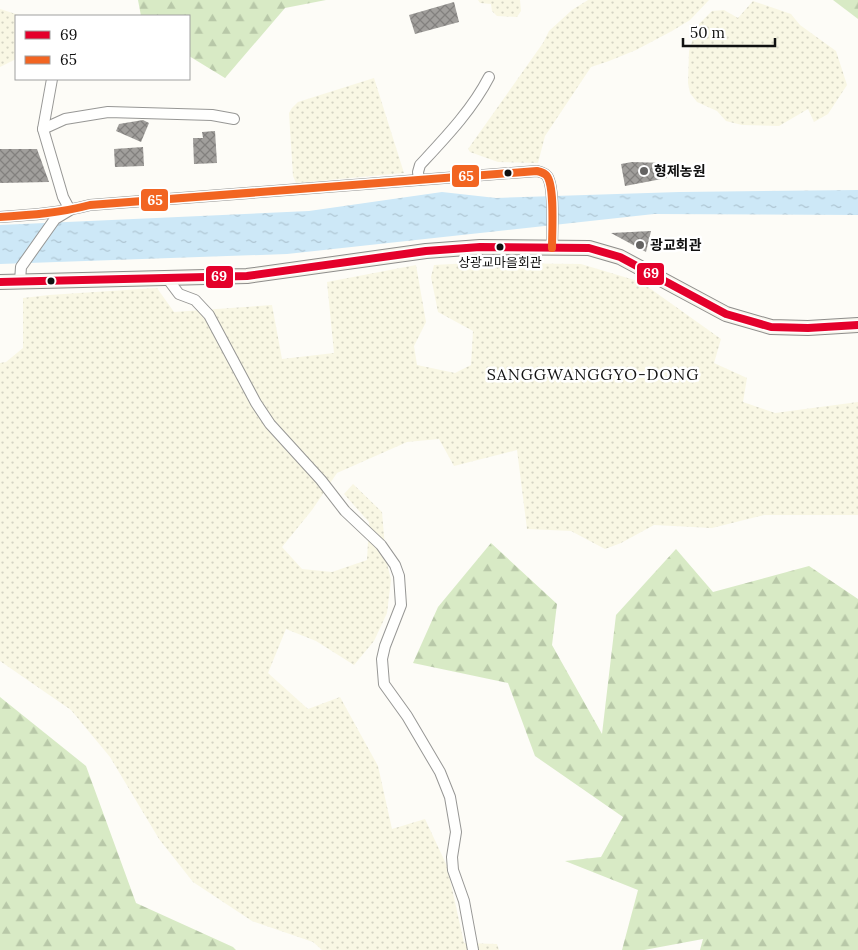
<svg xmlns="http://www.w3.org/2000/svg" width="858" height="950" font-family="Lora,'Noto Sans KR',serif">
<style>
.farmland{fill:url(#farmland-dots)}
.forest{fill:url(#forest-firs)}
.water{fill:url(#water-ripples)}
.building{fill:url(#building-cross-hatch)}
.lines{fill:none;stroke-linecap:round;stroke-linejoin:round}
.street-casing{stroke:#979795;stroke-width:12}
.secondary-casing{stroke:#8e8d8b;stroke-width:16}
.street{stroke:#fffffe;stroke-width:10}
.secondary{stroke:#f6f4eb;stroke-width:14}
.bus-1-casing{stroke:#fff;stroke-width:11}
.bus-2-casing{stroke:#fff;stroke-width:11}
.bus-1{stroke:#e4002b;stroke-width:8}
.bus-2{stroke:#f26522;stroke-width:8}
.poi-dot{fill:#646362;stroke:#fff;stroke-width:2}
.bus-dot{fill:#111;stroke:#fff;stroke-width:2}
.labels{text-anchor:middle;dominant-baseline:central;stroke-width:5;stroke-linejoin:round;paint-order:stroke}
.bus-label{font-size:13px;fill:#111;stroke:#fff}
.poi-label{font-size:14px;font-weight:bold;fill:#111;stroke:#fff;text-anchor:start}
.quarter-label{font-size:16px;letter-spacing:1px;fill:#111;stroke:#fff}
.line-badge{stroke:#fff;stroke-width:2}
.badge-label{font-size:14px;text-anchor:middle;font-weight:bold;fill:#fff}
</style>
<defs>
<pattern id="farmland-dots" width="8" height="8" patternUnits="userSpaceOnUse" patternTransform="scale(1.25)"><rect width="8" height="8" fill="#f9f7e4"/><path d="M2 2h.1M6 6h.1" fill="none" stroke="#d4d3c3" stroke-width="1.8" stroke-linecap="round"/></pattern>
<pattern id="forest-firs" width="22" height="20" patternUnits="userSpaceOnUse" patternTransform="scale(1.25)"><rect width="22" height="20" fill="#d8eac5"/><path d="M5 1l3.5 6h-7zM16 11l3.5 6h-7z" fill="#b8c8a8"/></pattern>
<pattern id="water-ripples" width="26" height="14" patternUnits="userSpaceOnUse" patternTransform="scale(1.25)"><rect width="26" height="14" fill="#cde8f7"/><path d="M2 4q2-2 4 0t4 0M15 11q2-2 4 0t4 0" fill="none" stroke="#afc6d3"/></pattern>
<pattern id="building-cross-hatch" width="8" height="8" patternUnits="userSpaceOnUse" patternTransform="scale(1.25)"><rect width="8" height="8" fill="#a19f9c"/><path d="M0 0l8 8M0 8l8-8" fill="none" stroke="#82807e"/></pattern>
</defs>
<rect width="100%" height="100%" fill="#fdfcf7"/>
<g class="farmland">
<path d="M478,0H520L521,11L517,17L497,16L492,11L491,4L480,3Z"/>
<path d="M588,0H709L690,20L672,31L636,50L609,61L591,67L545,136L538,163L498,162L470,152L468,149L543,43L549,31L572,10Z"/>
<path d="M753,1L791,14L800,25L836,51L847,85L828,114L814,122L808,109L779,126L742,125L726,121L717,111L697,102L690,93L688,83L689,51L697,26L712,11L724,10L738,18Z"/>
<path d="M0,9L22,16H16V59L0,67Z"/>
<path d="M374,78L404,173L296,183L293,176L289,113L292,108L298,102Z"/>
<path d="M471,263L581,264L641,282L721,339L714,363L747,378L743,402L775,413L858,402V515H764L712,528L654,525L621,543L605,549L571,531L527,529L517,450L454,466L439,439L407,442L337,473L312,510L282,547L302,569L332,572L367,560L369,522L344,494L353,484L382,512L386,559L391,580L387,613L374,641L354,665L316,641L286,629L268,673L308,709L340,697L378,766L392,829L425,819L447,866L464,943L497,944L499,950H322L313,942L252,921L193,882L159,839L110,757L71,710L0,661V363L6,362L23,348V298L49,295L157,288L174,312L272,305L282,359L334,353L327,282L416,265L426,322L414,346L417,365L455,373L471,365L473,331L438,312L431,277L434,265Z"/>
</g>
<g class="forest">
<path d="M138,0H326L285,8L225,78L189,56V16H141Z"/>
<path d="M833,0H858V19Z"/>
<path d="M491,543L557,604L552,645L602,734L616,615L676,549L713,592L809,566L858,599V950H700L703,939L644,950H622L638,890L565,861L601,857L623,817L535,756L508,683L413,663L438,607Z"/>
<path d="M0,697L86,766L136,903L233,947L236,950H0Z"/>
</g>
<path class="water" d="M858,190V215L654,214L287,254L0,264V225L309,211L442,192L496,198L679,192Z"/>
<g class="building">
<path d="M454,2L459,22L415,34L409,15Z"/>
<path d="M143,120L149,123L141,142L116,131L119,124Z"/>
<path d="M215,131L217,163L194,164L193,138H203L202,132Z"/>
<path d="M143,147L144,166L115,167L114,149Z"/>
<path d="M0,149H37L49,182L0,183Z"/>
<path d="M632,162L664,163L667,178L625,186L621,164Z"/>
<path d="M651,231L646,252L611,233Z"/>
</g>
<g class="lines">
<defs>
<g id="street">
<path d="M43,129L65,119L108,112L212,115L234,119"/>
<path d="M419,180L418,172L420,165C445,138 472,110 489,77"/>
<path d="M0,217C31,215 60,213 90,205L537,171C541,172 545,173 547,176C555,187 552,232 552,248"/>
<path d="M167,278L179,294L195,300L209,315L256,403L270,424L321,480L345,511L381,545L395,565L399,576L401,605L385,646L382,659L384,684L407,716L440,772L450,797L456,832L452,857L453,870L464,901L473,950"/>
<path d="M20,281L21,267L55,219L70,210L63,197L43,129L52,79"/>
</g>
<path id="secondary" d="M0,282L247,276L426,251L480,247L589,248L620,257L726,314L771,327L808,328L858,325"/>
</defs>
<use href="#street" class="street-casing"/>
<use href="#secondary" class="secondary-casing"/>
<use href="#street" class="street"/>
<use href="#secondary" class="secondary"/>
<defs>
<path id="bus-1" d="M0,282L247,276L426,251L480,247L589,248L620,257L726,314L771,327L808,328L858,325"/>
<path id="bus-2" d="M0,217C31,215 60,213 90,205L537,171C541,172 545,173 547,176C555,187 552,232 552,248"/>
</defs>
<use href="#bus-1" class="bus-1-casing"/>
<use href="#bus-2" class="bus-2-casing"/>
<use href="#bus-1" class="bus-1"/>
<use href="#bus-2" class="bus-2"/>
</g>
<g class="poi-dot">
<circle cx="644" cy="171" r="5"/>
<circle cx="640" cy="245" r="5"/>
</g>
<g class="bus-dot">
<circle cx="508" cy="173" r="4.5"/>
<circle cx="500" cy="247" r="4.5"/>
<circle cx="51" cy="281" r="4.5"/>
</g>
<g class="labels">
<g class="bus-label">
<text x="500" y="262">상광교마을회관</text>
</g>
<g class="poi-label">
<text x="654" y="171">형제농원</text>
<text x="650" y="245">광교회관</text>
</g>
<g class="quarter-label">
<text x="593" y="374">SANGGWANGGYO-DONG</text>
</g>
</g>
<g class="line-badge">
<rect x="451" y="164" width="29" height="24" rx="5" fill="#f26522"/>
<rect x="140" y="188" width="29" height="24" rx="5" fill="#f26522"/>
<rect x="636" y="262" width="29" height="24" rx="5" fill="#e4002b"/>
<rect x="205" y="265" width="29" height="24" rx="5" fill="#e4002b"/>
</g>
<g class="badge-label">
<text x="466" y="181">65</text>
<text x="155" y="205">65</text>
<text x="651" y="278">69</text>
<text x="219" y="281">69</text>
</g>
<rect x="15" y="15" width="175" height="65" fill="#ffffff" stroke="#a0a0a0"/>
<rect x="25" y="31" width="25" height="8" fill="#e4002b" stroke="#a0a0a0"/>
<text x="60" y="40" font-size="15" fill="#111111">69</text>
<rect x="25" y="56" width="25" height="8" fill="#f26522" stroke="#a0a0a0"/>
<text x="60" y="65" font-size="15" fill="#111111">65</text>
<path d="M683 38v8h92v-8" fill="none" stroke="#111111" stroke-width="2.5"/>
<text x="690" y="38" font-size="15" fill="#111111" stroke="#ffffff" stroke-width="4" paint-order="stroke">50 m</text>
</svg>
